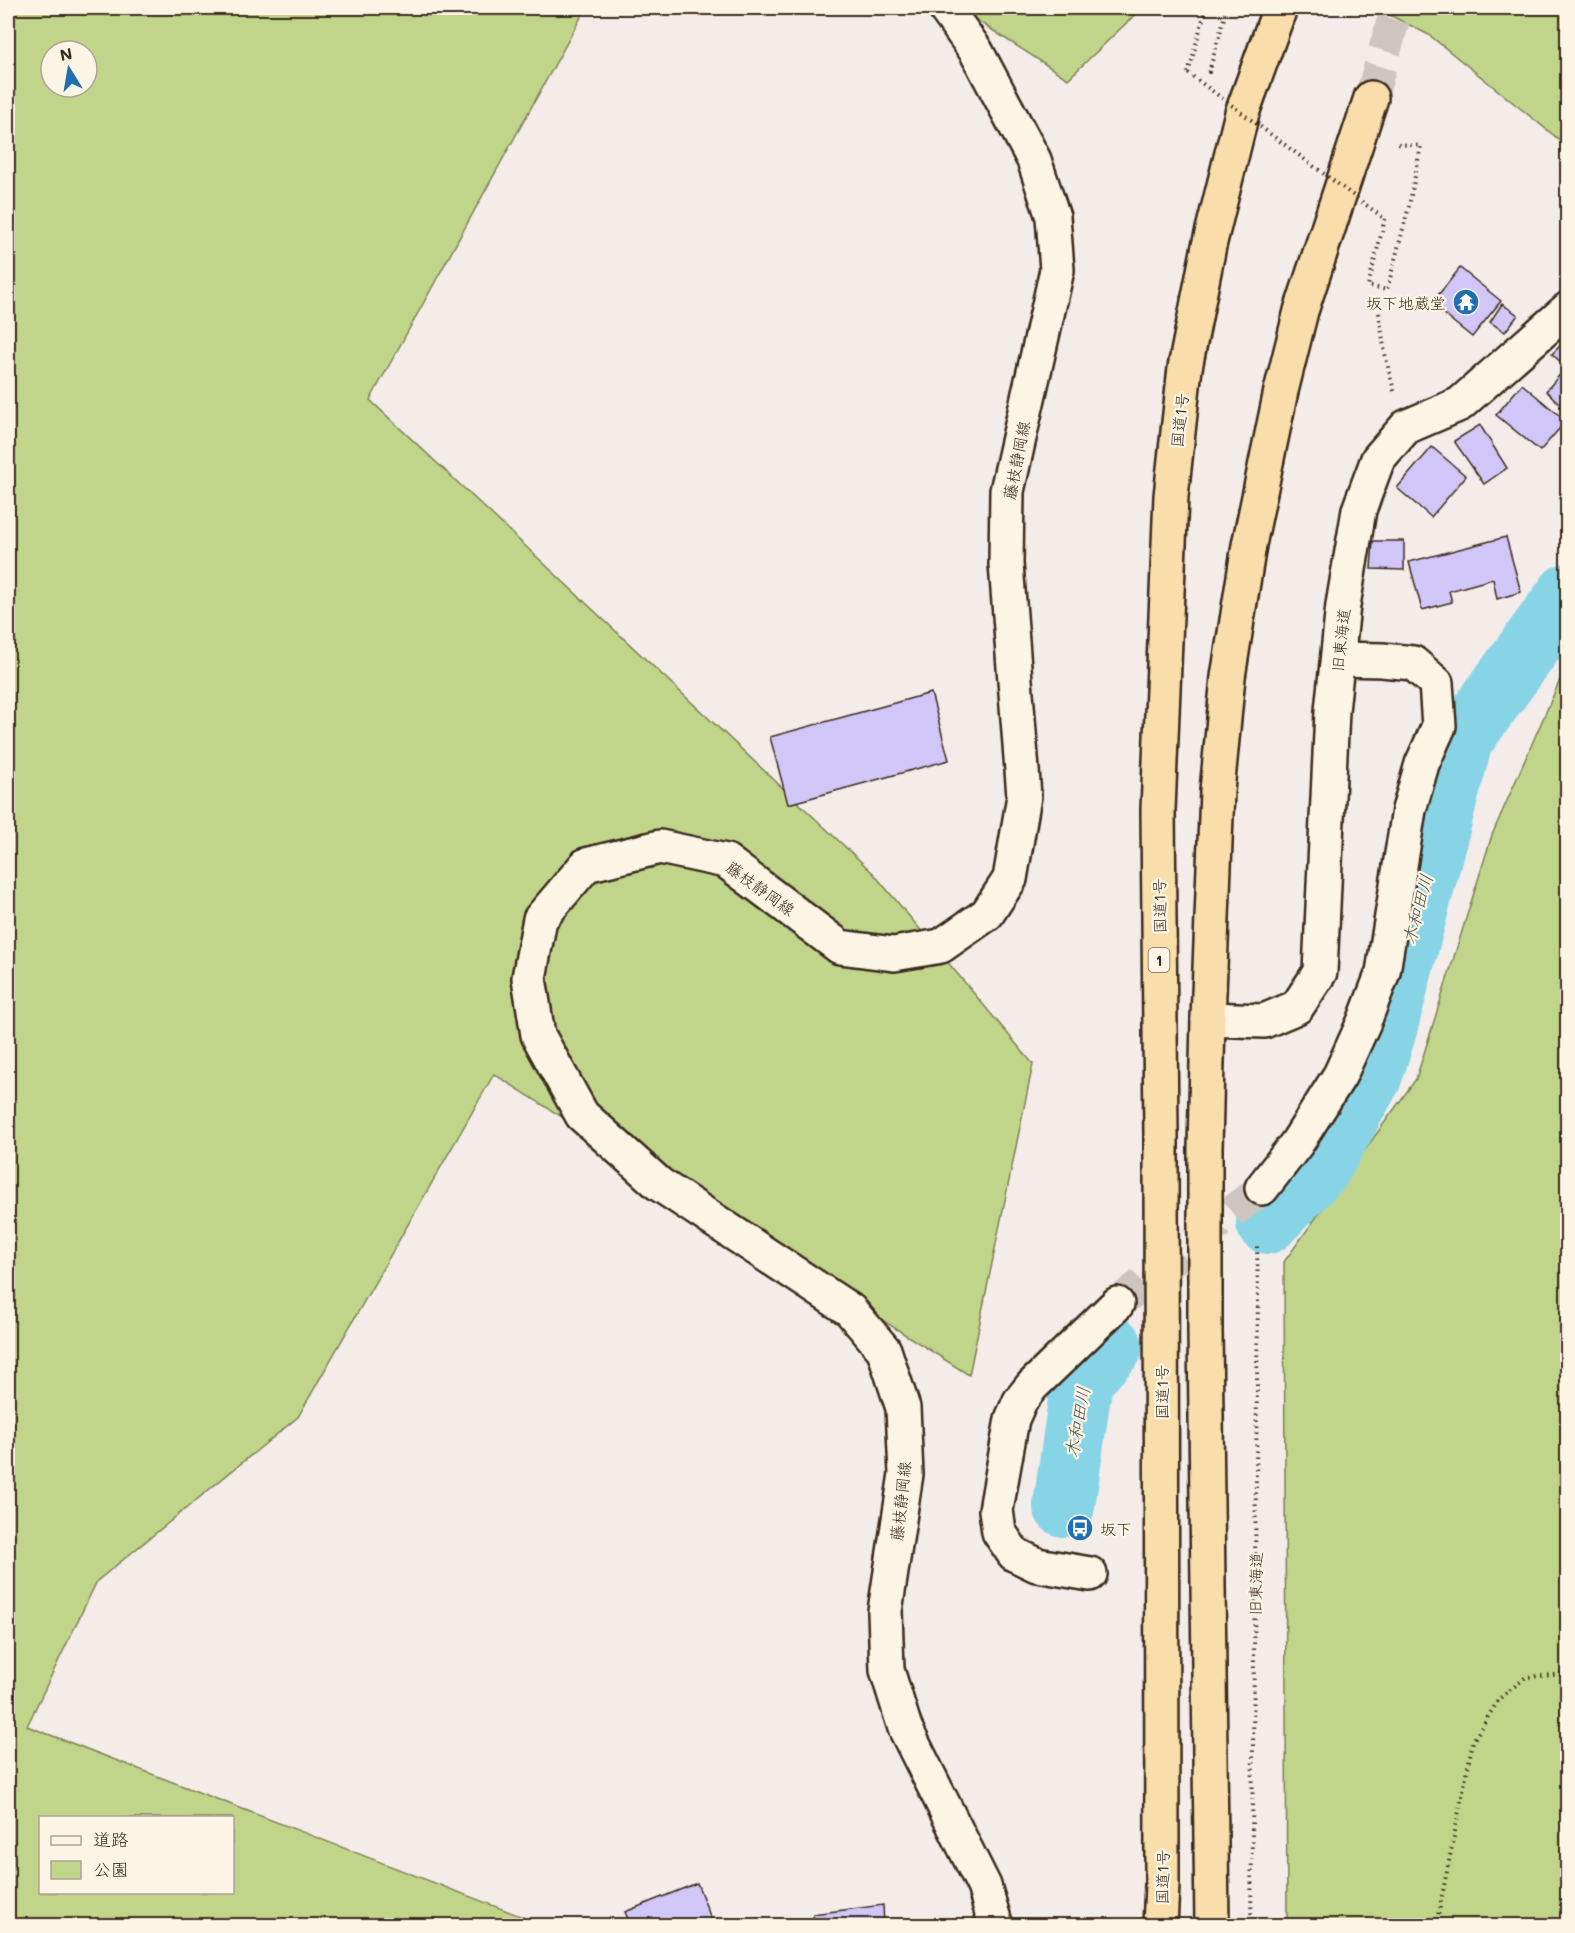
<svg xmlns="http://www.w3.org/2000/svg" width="1575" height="1933" font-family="Mali,'Klee One',sans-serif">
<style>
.green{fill:#c0d58a;stroke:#7e8054;stroke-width:1.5;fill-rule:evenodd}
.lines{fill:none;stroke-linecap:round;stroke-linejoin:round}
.river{stroke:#88d4e7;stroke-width:62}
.building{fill:#d0c6f8;stroke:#3b2a1e;stroke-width:1.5}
.street-tunnel{stroke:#cec5c0;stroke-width:33;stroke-dasharray:33 16;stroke-linecap:butt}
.highway-tunnel{stroke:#cec5c0;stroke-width:33;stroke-dasharray:33 16;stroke-linecap:butt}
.street-casing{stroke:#3b2a1e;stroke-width:38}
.secondary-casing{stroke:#3b2a1e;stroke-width:38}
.highway-casing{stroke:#3b2a1e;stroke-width:38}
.path{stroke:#3b2a1e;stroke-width:4;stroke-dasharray:1.5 4.5;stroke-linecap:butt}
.street{stroke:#fcf5e5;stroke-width:33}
.secondary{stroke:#fcf5e5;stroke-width:33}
.highway{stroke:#f9deab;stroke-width:33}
.path-bridge{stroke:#3b2a1e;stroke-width:4;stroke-dasharray:1.5 4.5;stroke-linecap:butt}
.labels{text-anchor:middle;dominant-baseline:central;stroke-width:4.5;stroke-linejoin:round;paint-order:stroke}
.shield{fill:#fcf5e5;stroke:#75675a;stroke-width:1.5}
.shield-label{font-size:15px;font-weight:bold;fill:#3b2a1e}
.poi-label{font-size:16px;fill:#3b2a1e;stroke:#fcf5e5;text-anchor:end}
.street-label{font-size:16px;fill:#3b2a1e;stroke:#fcf5e5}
.water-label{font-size:18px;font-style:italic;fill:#4e5450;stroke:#fcf5e5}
</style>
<rect width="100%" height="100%" fill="#f3ece9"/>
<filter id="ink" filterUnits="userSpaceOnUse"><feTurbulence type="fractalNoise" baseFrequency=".0167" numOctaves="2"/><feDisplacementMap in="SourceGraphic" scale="12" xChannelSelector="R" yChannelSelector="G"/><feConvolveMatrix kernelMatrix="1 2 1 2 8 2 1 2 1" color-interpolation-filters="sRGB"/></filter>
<g filter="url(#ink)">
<g class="green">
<path d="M8,8H586L370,400L873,873L1033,1064L969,1375L494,1074L298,1417L97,1581L27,1726L523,1917L529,1925L8,1926ZM51,51H87V87H51ZM40,1818H232V1892H40Z"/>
<path d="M958,8H1142L1068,79Z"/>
<path d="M1376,8H1567V146L1429,35Z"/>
<path d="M1567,664V1925H1287L1284,1262L1416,1079L1492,835Z"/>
</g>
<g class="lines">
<g class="river">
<path d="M1267,1223L1320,1168L1371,1077L1385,1033L1462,740L1568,594"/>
<path d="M1064,1506L1082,1380L1112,1347"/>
</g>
</g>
<g class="building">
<path d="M1460,268L1501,301L1472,337L1431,304Z"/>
<path d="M1502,304L1518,315L1505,332L1490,322Z"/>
<path d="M1566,340L1568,341V369L1552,354Z"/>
<path d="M1563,371L1568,375V411L1546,391Z"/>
<path d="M1522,384L1566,421L1540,451L1496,415Z"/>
<path d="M1480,425L1507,468L1484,484L1454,441Z"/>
<path d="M1432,447L1466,476L1431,517L1397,488Z"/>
<path d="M1506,537L1521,592L1497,599L1493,579L1449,591L1452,602L1422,610L1409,562Z"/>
<path d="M1373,541H1404V570L1371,569Z"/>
<path d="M931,693L949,760L788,804L770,737Z"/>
<path d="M697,1883L714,1926H631L625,1912Z"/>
<path d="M883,1905L884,1926H814L813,1914Z"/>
</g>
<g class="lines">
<path class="street-tunnel" d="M1117,1304L1262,1188"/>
<path class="highway-tunnel" d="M1371,98L1397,8"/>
<defs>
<g id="street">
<path d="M1208,1019L1264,1021L1297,1007L1320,972L1332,711L1343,605L1359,510L1378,459L1406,427L1460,404L1568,309"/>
<path d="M1262,1188L1297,1143L1340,1075L1364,1022L1383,972L1409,810L1422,764L1439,726L1436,683L1413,663L1382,660L1338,659"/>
<path d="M1090,1574L1037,1565L1014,1554L999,1532L996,1510L1012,1419L1020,1401L1032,1386L1117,1304"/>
</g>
<path id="secondary" d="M945,8L976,51L1034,160L1053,217L1057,270L1007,491L1006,564L1024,796L1010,879L987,914L941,946L894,954L840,947L726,861L660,847L586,865L540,919L529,978L538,1035L582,1115L659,1184L850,1310L884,1350L903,1408L906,1474L885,1611L887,1670L905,1728L984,1886L996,1926"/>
<g id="highway">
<path d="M1160,1926L1162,1885L1161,1136L1158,810L1171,496L1185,368L1209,246L1242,113L1280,8"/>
<path d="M1212,1926L1205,1330V1148L1208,1019L1217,791L1228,677L1249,545L1281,391L1301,311L1371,98"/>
</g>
</defs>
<use href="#street" class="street-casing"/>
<use href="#secondary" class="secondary-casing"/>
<use href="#highway" class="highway-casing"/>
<g class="path">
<path d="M1211,66L1209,72L1227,8"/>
<path d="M1188,73L1206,8"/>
<path d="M1385,219L1368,286L1387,290L1409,206L1421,146L1397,144"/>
<path d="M1379,313L1385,354L1395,395"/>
<path d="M1251,1926L1258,1297L1257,1243"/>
<path d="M1436,1926L1473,1741L1499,1699L1526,1677L1565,1674L1568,1676"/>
</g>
<use href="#street" class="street"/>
<use href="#secondary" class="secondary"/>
<use href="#highway" class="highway"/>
<path class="path-bridge" d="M1188,73L1385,219"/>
</g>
</g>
<defs>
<symbol id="temple-disc" viewBox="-11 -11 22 22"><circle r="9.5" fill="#1f6fb2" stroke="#fcf5e5"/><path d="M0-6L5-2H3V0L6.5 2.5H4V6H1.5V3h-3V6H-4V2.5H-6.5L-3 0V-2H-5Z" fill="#fff"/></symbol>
<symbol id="bus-disc" viewBox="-11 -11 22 22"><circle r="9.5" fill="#1f6fb2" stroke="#fcf5e5"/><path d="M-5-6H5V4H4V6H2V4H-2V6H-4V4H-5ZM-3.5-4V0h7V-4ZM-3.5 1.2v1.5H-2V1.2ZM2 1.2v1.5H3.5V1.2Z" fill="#fff"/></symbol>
</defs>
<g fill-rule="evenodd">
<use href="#temple-disc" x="1451" y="287" width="30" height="30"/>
<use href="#bus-disc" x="1065" y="1513" width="30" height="30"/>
</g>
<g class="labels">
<rect class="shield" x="1148.5" y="948" width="21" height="24" rx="4.5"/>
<g class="shield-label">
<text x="1159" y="960">1</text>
</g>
<g class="poi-label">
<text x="1446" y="302">坂下地蔵堂</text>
<text x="1100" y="1528" text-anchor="start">坂下</text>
</g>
<g class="street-label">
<text transform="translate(1179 420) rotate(-84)">国道1号</text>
<text transform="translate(1016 460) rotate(-79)">藤枝静岡線</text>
<text transform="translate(1340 640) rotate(-84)">旧東海道</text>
<text transform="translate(761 888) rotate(36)">藤枝静岡線</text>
<text transform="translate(1159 906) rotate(-91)">国道1号</text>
<text transform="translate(1161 1392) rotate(-90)">国道1号</text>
<text transform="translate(900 1501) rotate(-84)">藤枝静岡線</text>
<text transform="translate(1255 1584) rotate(-89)">旧東海道</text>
<text transform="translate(1162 1877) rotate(-89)">国道1号</text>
</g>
<g class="water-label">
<text transform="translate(1417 909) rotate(-75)">木和田川</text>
<text transform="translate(1077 1422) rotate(-80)">木和田川</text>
</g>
</g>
<rect width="1575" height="1933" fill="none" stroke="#fcf5e5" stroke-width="30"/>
<rect x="15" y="15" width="1545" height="1903" fill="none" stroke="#3b2a1e" stroke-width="2" filter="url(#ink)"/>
<rect x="39" y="1816" width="195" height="78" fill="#fcf5e5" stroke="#afa495" stroke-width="1.5"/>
<rect x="51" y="1836" width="30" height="9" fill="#fcf5e5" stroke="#afa495" stroke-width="1.5"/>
<text x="93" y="1846" font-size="18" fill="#3b2a1e">道路</text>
<rect x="51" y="1861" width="30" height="18" fill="#c0d58a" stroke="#afa495" stroke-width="1.5"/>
<text x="93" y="1876" font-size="18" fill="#3b2a1e">公園</text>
<g transform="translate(69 69) rotate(349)"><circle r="28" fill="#fcf5e5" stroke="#afa495" stroke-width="1.5"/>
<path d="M0-4.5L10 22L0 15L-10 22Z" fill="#1f6fb2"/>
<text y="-9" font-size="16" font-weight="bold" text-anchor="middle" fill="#3b2a1e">N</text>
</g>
</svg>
